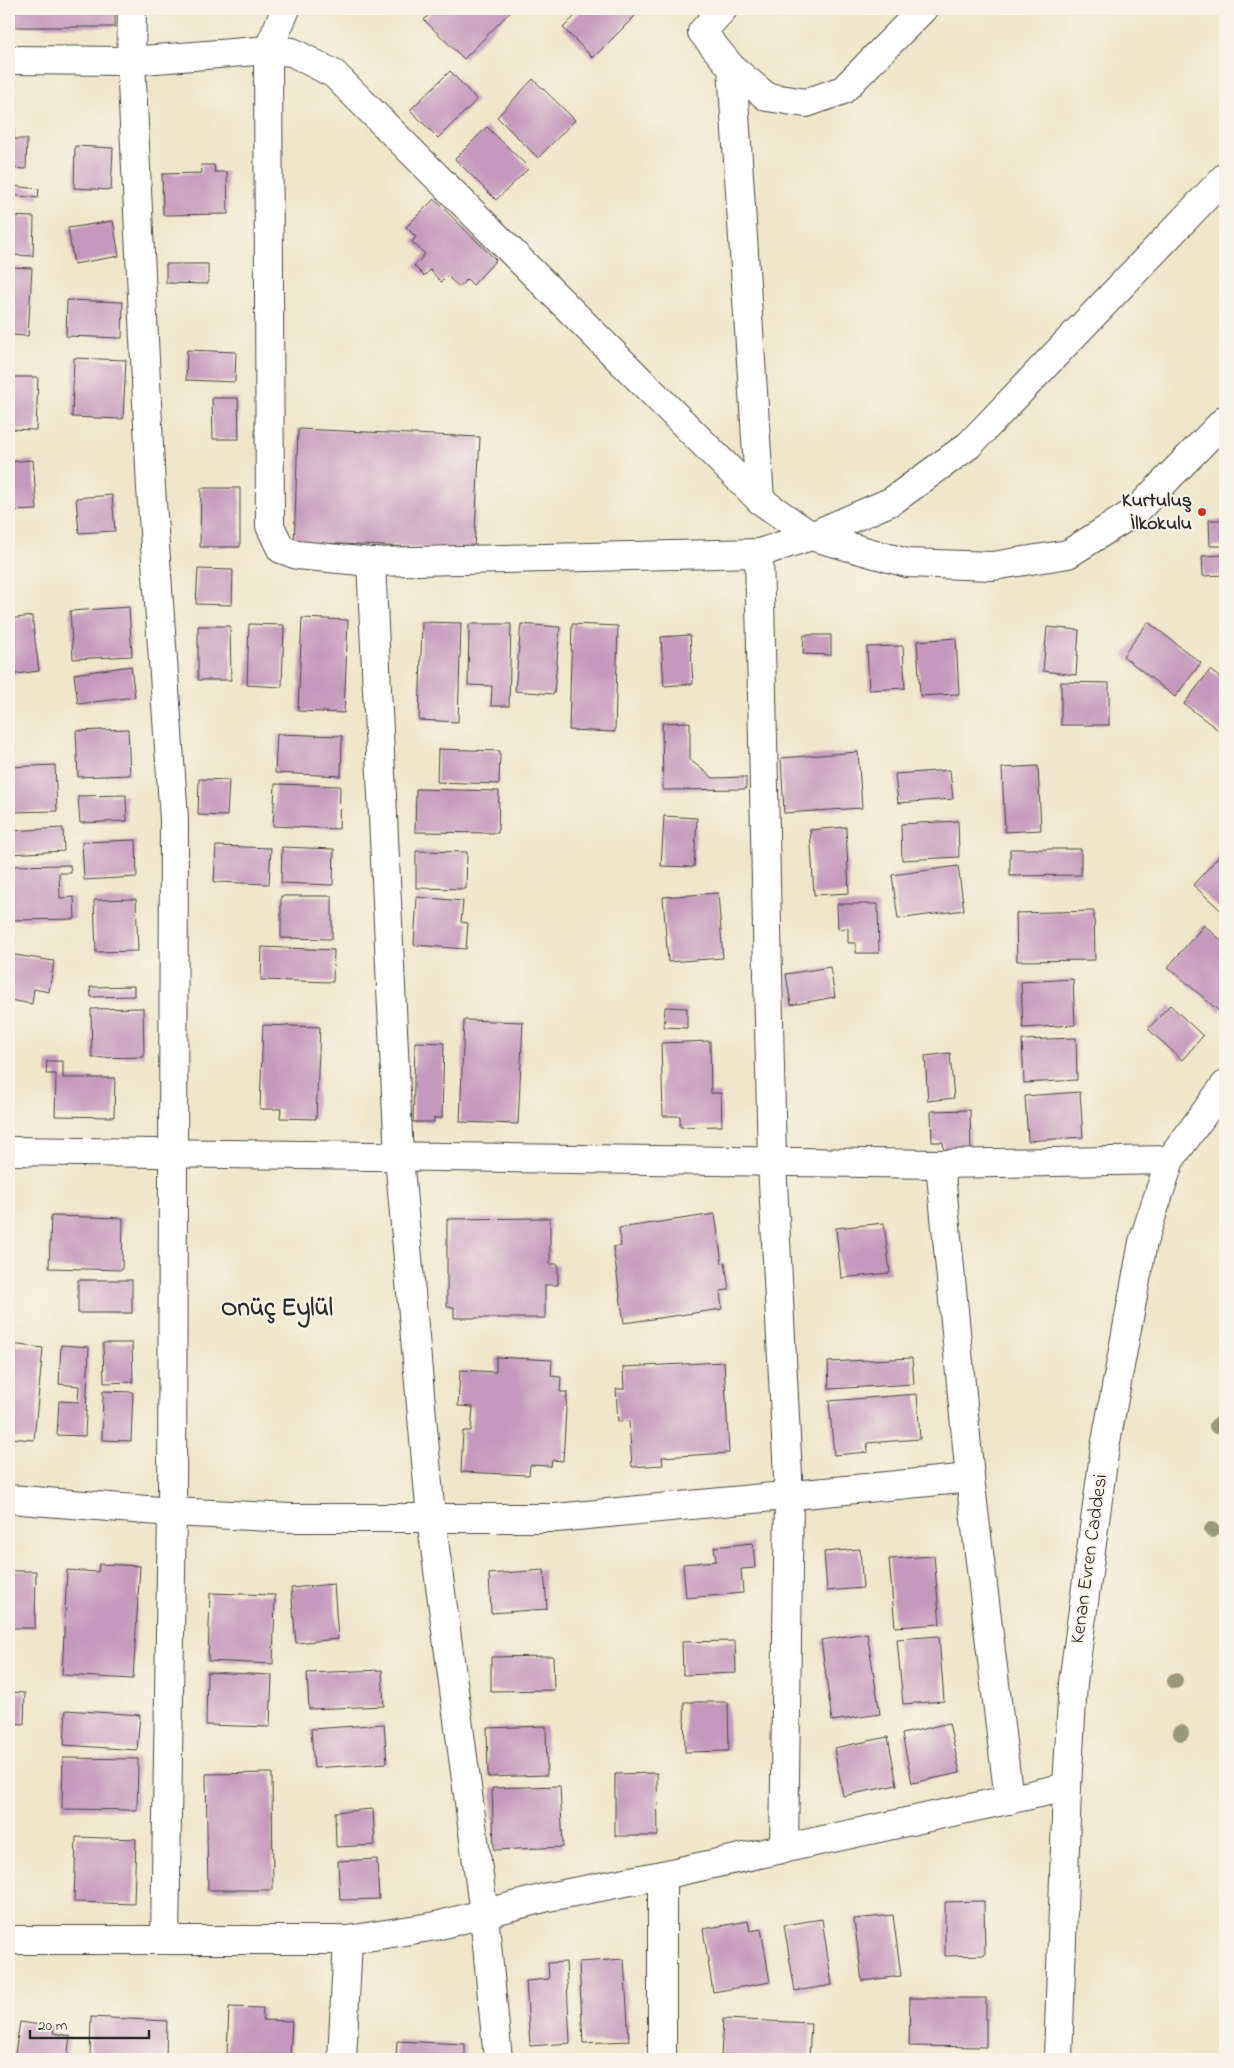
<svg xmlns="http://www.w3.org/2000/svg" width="1234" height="2068" font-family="'Indie Flower',sans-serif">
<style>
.building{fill:#c39abb}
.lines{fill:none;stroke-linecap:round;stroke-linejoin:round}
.minor-casing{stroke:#484743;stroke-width:30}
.minor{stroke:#fff;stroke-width:28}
.tree{fill:#9a987c}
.poi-dot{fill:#c8321e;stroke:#f7f3e8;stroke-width:2}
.labels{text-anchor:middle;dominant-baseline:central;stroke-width:4;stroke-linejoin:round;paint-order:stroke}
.poi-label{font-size:20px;font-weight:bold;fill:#2b2b2b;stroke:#f7f3e8;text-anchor:end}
.street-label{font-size:20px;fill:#2b2b2b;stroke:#f7f3e8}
.district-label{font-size:25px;font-weight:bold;fill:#2b2b2b;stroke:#f7f3e8}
</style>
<rect width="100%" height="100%" fill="#f7f3e8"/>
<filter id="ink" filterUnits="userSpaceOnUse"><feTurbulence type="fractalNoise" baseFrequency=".02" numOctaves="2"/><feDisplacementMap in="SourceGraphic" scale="10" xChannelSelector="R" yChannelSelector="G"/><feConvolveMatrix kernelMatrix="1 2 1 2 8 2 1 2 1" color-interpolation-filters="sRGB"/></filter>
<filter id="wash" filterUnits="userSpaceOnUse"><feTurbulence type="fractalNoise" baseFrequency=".0096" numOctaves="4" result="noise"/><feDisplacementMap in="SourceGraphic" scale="20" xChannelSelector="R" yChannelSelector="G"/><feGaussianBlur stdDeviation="1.12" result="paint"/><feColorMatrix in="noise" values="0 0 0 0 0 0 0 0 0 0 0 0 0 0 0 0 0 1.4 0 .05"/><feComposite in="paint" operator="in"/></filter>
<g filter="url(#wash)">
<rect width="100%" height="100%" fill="#efe5ca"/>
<g id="blocks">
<g class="building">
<rect x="9" y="9" width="106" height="18"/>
<path d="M435,9H513L464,59L424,20Z"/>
<path d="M582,9H642L593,58L563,28Z"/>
<path d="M450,71L477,100L438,138L410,110Z"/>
<path d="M533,79L575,120L538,158L497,117Z"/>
<path d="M487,127L529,168L496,200L455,159Z"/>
<path d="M9,129H14V139H27L26,169L9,168Z"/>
<path d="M75,146L113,148L111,190L74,188Z"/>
<path d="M201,165H214L215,172H227L228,214L163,215L162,174L202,173Z"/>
<path d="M12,186L39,189L38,198L10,195Z"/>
<path d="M434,199L496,260L473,285L467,279L459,287L447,276L441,282L430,270L424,276L414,266L425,254L412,242L416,237L406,227Z"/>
<path d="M9,216L34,217L33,256L9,255Z"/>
<path d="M113,221L119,256L74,264L68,228Z"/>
<path d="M166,264H208V284L166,283Z"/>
<path d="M9,267L32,268L28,336L9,335Z"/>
<path d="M67,300L123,302L122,338L66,336Z"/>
<path d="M187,350L236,352L235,382L186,380Z"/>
<path d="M74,358L126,360L123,419L72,417Z"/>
<path d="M9,377H38L36,430L9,429Z"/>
<path d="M212,398H238L239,439H213Z"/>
<path d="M298,429L480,437L474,550L318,543V549L294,548Z"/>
<path d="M33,460L37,510L9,511V462Z"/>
<path d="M201,488H240V547H200Z"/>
<path d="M112,495L115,531L79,533L76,498Z"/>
<path d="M1209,520H1225V546H1210Z"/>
<path d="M1225,555V575L1203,576L1202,556Z"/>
<path d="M198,569L233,570L232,605L196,604Z"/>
<path d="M129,607L132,656L73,659L70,611Z"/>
<path d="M32,616L39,671L9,675V619Z"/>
<path d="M302,618L348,620L344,713L298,711Z"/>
<path d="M422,622L461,623L458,722L419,720Z"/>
<path d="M1148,622L1201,663L1175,697L1123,656Z"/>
<path d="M249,624L284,625L282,687L247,685Z"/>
<path d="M469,624H511L509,706H491L492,686L468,685Z"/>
<path d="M521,624L560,627L554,694L515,691Z"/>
<path d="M572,624L618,626L615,732L569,730Z"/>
<path d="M198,626H230L231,680H198Z"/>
<path d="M1047,627L1079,630L1076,675L1043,671Z"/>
<path d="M690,635L693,684L664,686L661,637Z"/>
<path d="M804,635H831V655L803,654Z"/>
<path d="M956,638L959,694L920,696L917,641Z"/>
<path d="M903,646L905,688L869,690L867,647Z"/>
<path d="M131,666L135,697L78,704L74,674Z"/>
<path d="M1210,670L1225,682V735L1184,704Z"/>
<path d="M1061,682L1109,683V725H1061Z"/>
<path d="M690,722V760L713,778L746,777V789L663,790L662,723Z"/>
<path d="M128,729L130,775L78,777L76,731Z"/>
<path d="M277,734L342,736L341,776L275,773Z"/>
<path d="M438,749L500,751L499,784L437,782Z"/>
<path d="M858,752L862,808L784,813L781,758Z"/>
<path d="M55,765L57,811L9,812V767Z"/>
<path d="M1038,766L1041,830L1005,832L1002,768Z"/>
<path d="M950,770L953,799L898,803L895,774Z"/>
<path d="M199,779L229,780L227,816L198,815Z"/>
<path d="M275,784L340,786L339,829L273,826Z"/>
<path d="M416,789L499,791L498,833L415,832Z"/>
<path d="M126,795L127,821L80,823L78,796Z"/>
<path d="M664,816L697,818L694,867L661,866Z"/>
<path d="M958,821L959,857L902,860L901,824Z"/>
<path d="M846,827L849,893L814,895L810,830Z"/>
<path d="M63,828L64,851L9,854V831Z"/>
<path d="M136,840L137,877L84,880L82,842Z"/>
<path d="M216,846L271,848L269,884L214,882Z"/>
<path d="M282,847L334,849L333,885L281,883Z"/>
<path d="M1010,849H1081V875L1010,876Z"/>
<path d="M416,851L467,852L466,889L416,888Z"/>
<path d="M1221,854L1225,857V914L1193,885Z"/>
<path d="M70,865L71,873H59L60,898L74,897L75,919L9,920V866Z"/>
<path d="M958,866L964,910L898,919L892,875Z"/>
<path d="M718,893L723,958L668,962L663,897Z"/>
<path d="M281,896H332V939L281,938Z"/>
<path d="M417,897L463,901L461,922L468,923L466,949L414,945Z"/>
<path d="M136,899L138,951L96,952L94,900Z"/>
<path d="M837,904H878L879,953H856V943H848V928L838,929Z"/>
<path d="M1094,911L1095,960L1017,961L1016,913Z"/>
<path d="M1204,925L1225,944V1006L1220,1012L1168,967Z"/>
<path d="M262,947L334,950L333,982L261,980Z"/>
<path d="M9,954L54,961L49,992L34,989L32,1004L9,1000Z"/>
<path d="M830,967L835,997L791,1005L786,974Z"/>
<path d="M1073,979L1075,1025L1023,1028L1021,982Z"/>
<path d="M134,986V996L91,997L90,987Z"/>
<path d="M1170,1005L1203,1036L1182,1060L1148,1029Z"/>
<path d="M665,1007L687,1008V1028L664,1027Z"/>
<path d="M143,1008L144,1057L92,1058L91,1009Z"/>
<path d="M464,1020L523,1022L518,1124L460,1122Z"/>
<path d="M263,1025L320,1027L316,1119L280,1118L281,1109H260Z"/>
<path d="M1076,1038L1077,1080L1024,1083L1022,1040Z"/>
<path d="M710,1041L711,1093H721L722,1126L680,1127V1116H663L661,1043Z"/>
<path d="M415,1042L444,1043L442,1118H434V1122H413Z"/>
<path d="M950,1053L954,1098L928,1101L925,1056Z"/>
<path d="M47,1061H63V1078H115L114,1117L55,1116L56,1074H46Z"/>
<path d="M1080,1092L1083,1137L1028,1141L1025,1096Z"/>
<path d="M970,1110L971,1153H944L943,1142H932L931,1111Z"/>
<path d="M715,1214L722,1263L725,1262L729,1290L720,1291L722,1309L624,1323L613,1247L621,1246L619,1228Z"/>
<path d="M51,1216L123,1218L122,1270L49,1268Z"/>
<path d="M550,1218V1264H558V1285H545V1318H454V1307H447V1219Z"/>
<path d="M884,1223L890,1273L841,1278L836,1228Z"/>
<rect x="78" y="1280" width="54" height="33"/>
<path d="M103,1343H132L133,1382L104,1383Z"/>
<path d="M11,1344L43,1348L34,1440L9,1438Z"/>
<path d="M61,1345L89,1347L85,1436L57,1435L59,1401L78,1402L79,1386L59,1384Z"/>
<path d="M496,1357L552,1360L551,1376L561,1377L560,1392H567L563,1461L552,1460L551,1466L530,1465L529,1475L461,1472L463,1431H471L473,1407L458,1406L460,1370L496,1372Z"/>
<path d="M912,1358L914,1384L829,1389L828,1362Z"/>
<path d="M724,1362L729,1453L662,1457L663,1465L632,1467L629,1421L618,1422L616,1389H624L623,1367Z"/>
<path d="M103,1391L133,1392L131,1441L102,1440Z"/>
<path d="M917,1394L920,1439L867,1443L868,1452L834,1455L829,1401Z"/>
<path d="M753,1543L755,1568L741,1569L743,1593L686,1598L683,1564L716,1561L714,1547Z"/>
<path d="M860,1549L863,1588L827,1591L824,1552Z"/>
<path d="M934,1556L940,1624L895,1627L889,1559Z"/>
<path d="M99,1564L140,1566L133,1679L62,1675L67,1570L98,1572Z"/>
<path d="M544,1570L547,1609L491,1613L489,1574Z"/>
<path d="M9,1571H36L35,1628H9Z"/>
<path d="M334,1584L338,1639L296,1643L291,1588Z"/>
<path d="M210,1593L275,1595L273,1664L208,1661Z"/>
<path d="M867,1633L880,1714L832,1721L821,1640Z"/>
<path d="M939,1636L944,1701L903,1704L897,1639Z"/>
<path d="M735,1641L736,1673L683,1675L682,1642Z"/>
<path d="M553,1656L554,1690L491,1691V1657Z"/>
<path d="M382,1670L384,1706L309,1709L307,1673Z"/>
<path d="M207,1672L272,1675L270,1727L206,1725Z"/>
<path d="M9,1692L25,1693L24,1724L9,1723Z"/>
<path d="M684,1702H728L729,1751L685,1752Z"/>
<path d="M66,1710L140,1715L137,1750L64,1745Z"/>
<path d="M949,1723L960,1773L912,1783L902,1734Z"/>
<path d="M384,1724L387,1763L314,1768L311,1729Z"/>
<path d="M546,1726L547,1775L488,1777L487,1728Z"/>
<path d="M888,1737L897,1785L843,1796L834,1748Z"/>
<path d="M63,1758L138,1759L137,1810L62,1809Z"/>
<path d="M272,1773L273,1890H208L206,1774Z"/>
<path d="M657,1773L658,1836H615V1774Z"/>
<path d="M560,1786L563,1847L494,1850L492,1788Z"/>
<path d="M373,1809L375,1845L336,1847L335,1812Z"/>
<path d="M76,1837L136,1839L134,1904L74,1902Z"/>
<path d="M377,1859L379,1899L340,1900L338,1861Z"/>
<path d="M984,1901L985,1955L945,1956V1902Z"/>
<path d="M893,1915L901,1976L862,1981L854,1919Z"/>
<path d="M822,1919L832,1985L795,1991L784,1925Z"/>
<path d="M748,1921L750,1931L761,1929L770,1982L713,1992L703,1929Z"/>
<path d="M624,1959L629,2041L583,2043L579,1962Z"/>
<path d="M566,1962L570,2043L530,2046L526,1981L549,1979L548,1963Z"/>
<path d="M910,1998H986V2047L909,2046Z"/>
<path d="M229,2007L263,2008L262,2020L292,2021L290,2057L227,2054Z"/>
<path d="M91,2017L167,2021L166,2059H90Z"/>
<path d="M723,2019L811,2023L809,2059H721Z"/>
<path d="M20,2022L54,2027L53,2033L70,2036L67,2059H14Z"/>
<path d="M397,2041L465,2044V2059H396Z"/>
</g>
</g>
</g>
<g filter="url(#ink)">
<use href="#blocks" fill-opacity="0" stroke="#484743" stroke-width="1"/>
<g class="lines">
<defs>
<g id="minor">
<path d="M132,9L131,61L151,488L174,819L172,1512L165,1939"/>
<path d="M286,9L268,50L270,526L281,549L297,555L371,562L759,553L811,536L892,501L969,445L1225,177"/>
<path d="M723,9L702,32L732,68L760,500"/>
<path d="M9,60L131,61L268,50L292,52L334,74L760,500L811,536L907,563L993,566L1068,554L1136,511L1225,420"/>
<path d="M732,68L767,97L806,103L843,90L923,9"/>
<path d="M759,553L772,1162L789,1496L784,1849"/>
<path d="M371,562L399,1157L431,1518L484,1914L498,2059"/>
<path d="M9,1151L940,1164L1170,1160"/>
<path d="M940,1164L970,1478L1009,1800"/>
<path d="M9,1499L172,1512L290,1518H556L970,1478"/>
<path d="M9,1940H348L436,1926L548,1897L662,1875L1067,1787"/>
<path d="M342,2059L348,1940"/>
<path d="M662,2059V1875"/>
<path d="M1058,2059L1067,1787L1073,1683L1105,1447L1143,1242L1170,1160L1225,1085"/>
</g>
</defs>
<use href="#minor" class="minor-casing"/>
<use href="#minor" class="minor"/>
</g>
<g class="tree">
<circle cx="1217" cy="1426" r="8"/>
<circle cx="1212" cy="1530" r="8"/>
<circle cx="1175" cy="1681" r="8"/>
<circle cx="1181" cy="1733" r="8"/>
</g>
</g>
<circle class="poi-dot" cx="1202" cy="512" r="5"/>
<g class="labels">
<g class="poi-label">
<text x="1192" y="501">Kurtuluş<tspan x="1192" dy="23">İlkokulu</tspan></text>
</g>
<g class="street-label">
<text transform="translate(1090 1559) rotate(-82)">Kenan Evren Caddesi</text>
</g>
<g class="district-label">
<text x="277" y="1309">Onüç Eylül</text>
</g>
</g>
<rect width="1234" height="2068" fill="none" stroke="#f7f3e8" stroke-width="30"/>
<path d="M30 2030v8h119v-8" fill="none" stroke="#2b2b2b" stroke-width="2.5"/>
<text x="38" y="2030" font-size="15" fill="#2b2b2b" stroke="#f7f3e8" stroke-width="4" paint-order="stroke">20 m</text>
</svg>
